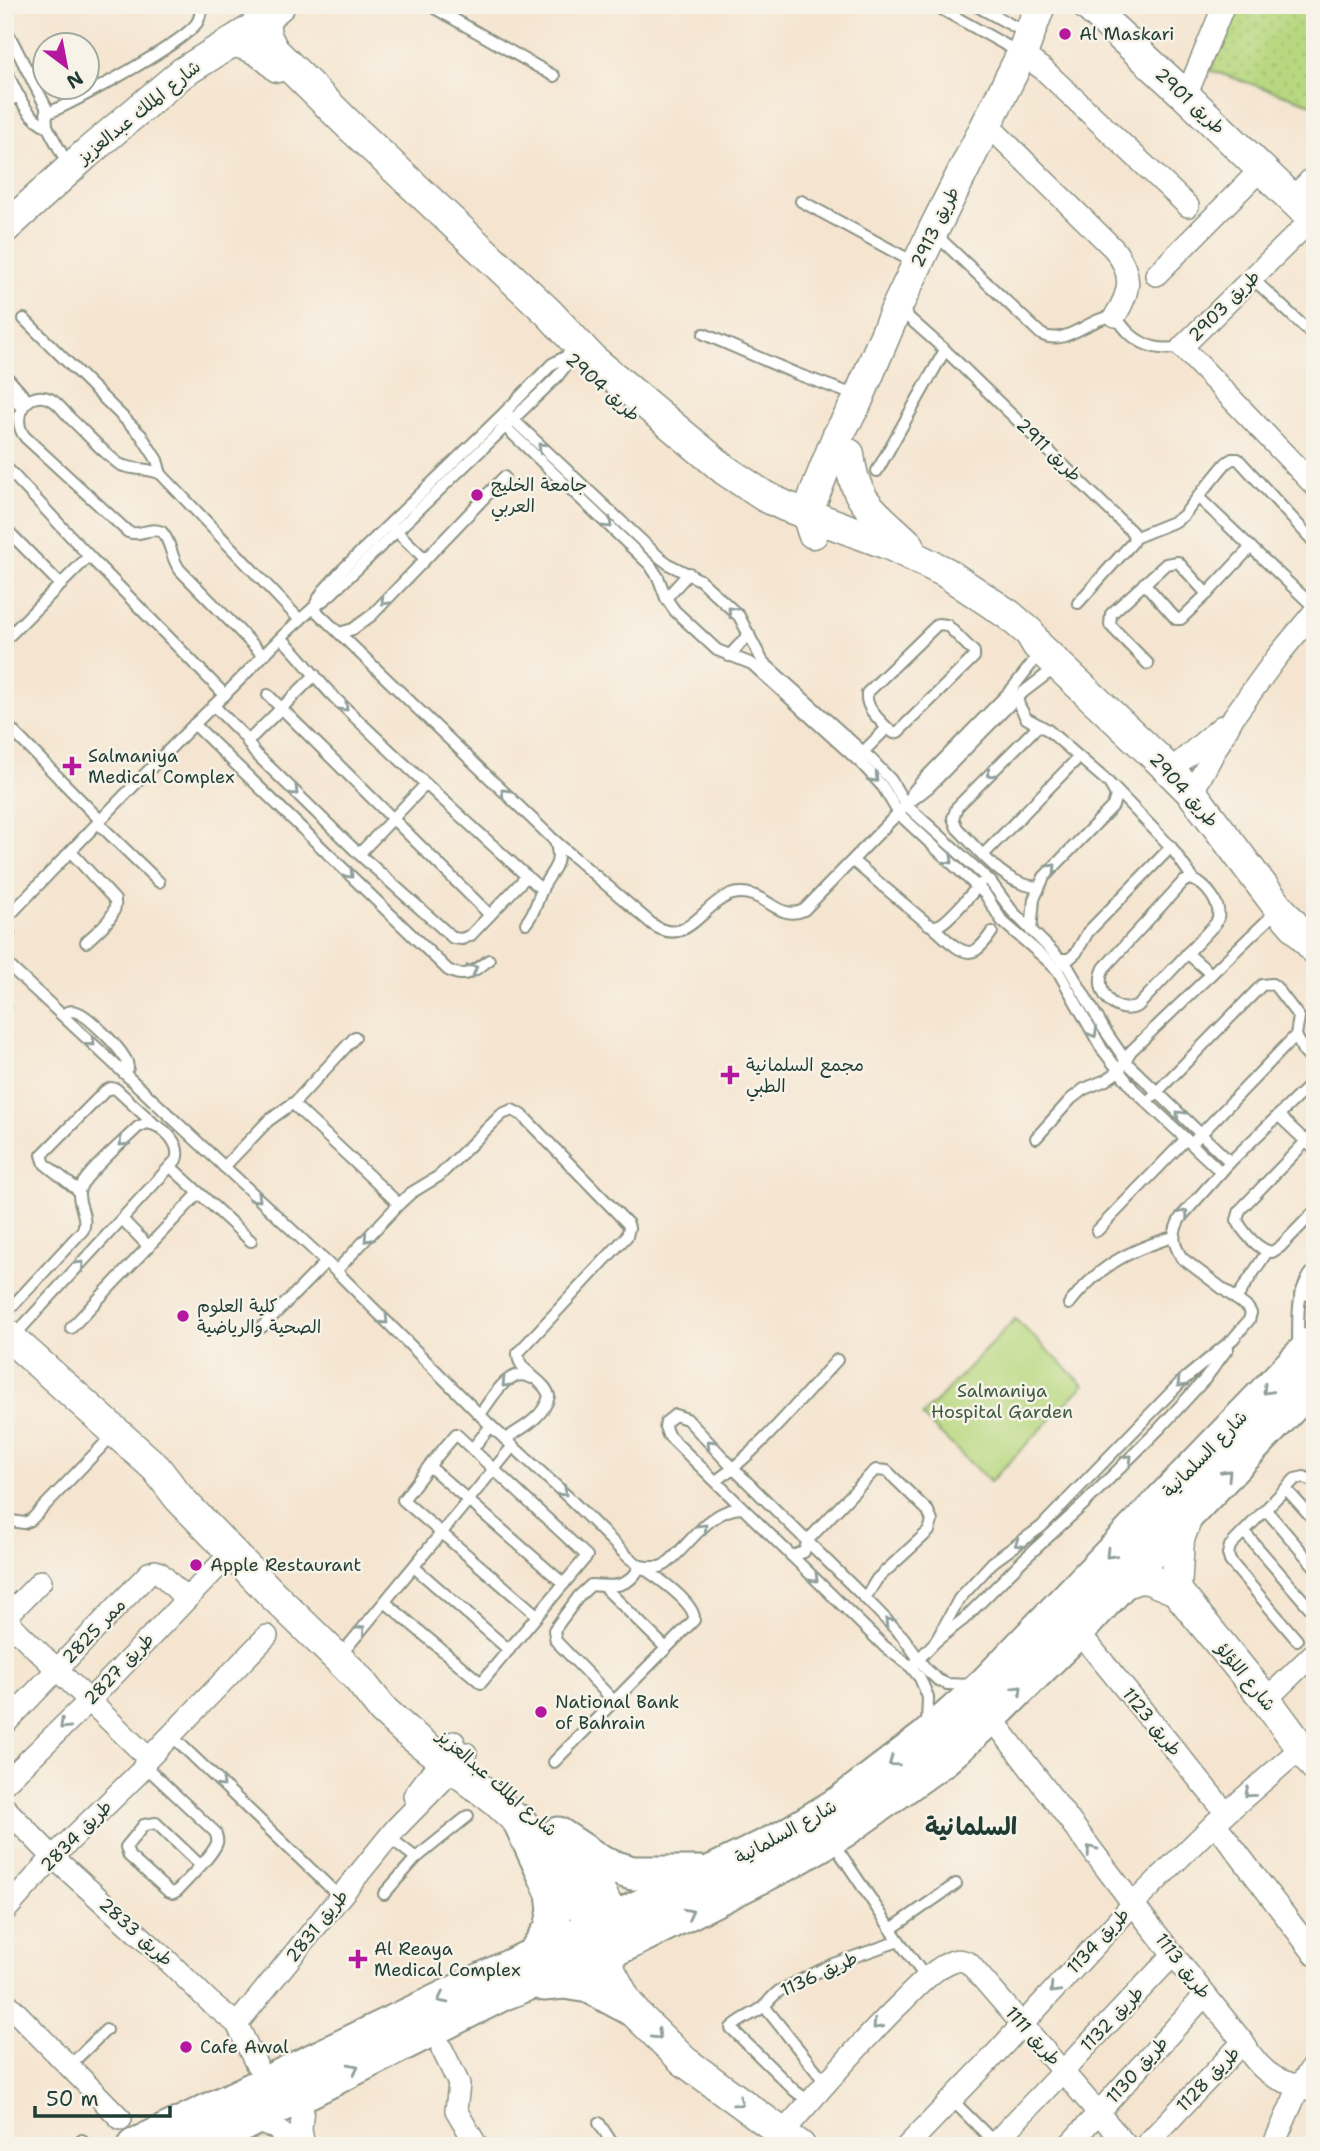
<svg xmlns="http://www.w3.org/2000/svg" width="1320" height="2151" font-family="'Shantell Sans','Playpen Sans Arabic',sans-serif">
<style>
.grass{fill:url(#grass-dots);stroke:#6c8a5a;stroke-width:2}
.garden{fill:#b8d880;stroke:#6c8a5a;stroke-width:2}
.lines{fill:none;stroke-linecap:round;stroke-linejoin:round}
.lane-casing{stroke:#8a9182;stroke-width:14}
.street-casing{stroke:#8a9182;stroke-width:24}
.secondary-casing{stroke:#8a9182;stroke-width:33}
.primary-casing{stroke:#8a9182;stroke-width:37}
.lane{stroke:#fff;stroke-width:10}
.street{stroke:#fff;stroke-width:21}
.secondary{stroke:#fff;stroke-width:30}
.primary{stroke:#fff;stroke-width:33}
.oneway{stroke:#8f9e9a}
.poi-dot{fill:#b5179e;stroke:#f7f3e8;stroke-width:2.5}
.labels{text-anchor:middle;dominant-baseline:central;stroke-width:5;stroke-linejoin:round;paint-order:stroke}
.poi-label{font-size:18px;fill:#1f3d34;stroke:#f7f3e8;text-anchor:start}
.street-label{font-size:18px;fill:#1f3d34;stroke:#f7f3e8}
.park-label{font-size:18px;fill:#3e5c43;stroke:#f7f3e8}
.district-label{font-size:24px;font-weight:bold;fill:#1f3d34;stroke:#f7f3e8}
</style>
<defs>
<pattern id="grass-dots" width="8" height="8" patternUnits="userSpaceOnUse" patternTransform="scale(1.75)"><rect width="8" height="8" fill="#b8d880"/><path d="M2 2h.1M6 6h.1" fill="none" stroke="#9eba6f" stroke-width="1.8" stroke-linecap="round"/></pattern>
</defs>
<rect width="100%" height="100%" fill="#f7f3e8"/>
<filter id="ink" filterUnits="userSpaceOnUse"><feTurbulence type="fractalNoise" baseFrequency=".0143" numOctaves="2"/><feDisplacementMap in="SourceGraphic" scale="14" xChannelSelector="R" yChannelSelector="G"/><feConvolveMatrix kernelMatrix="1 2 1 2 8 2 1 2 1" color-interpolation-filters="sRGB"/></filter>
<filter id="wash" filterUnits="userSpaceOnUse"><feTurbulence type="fractalNoise" baseFrequency=".00686" numOctaves="4" result="noise"/><feDisplacementMap in="SourceGraphic" scale="28" xChannelSelector="R" yChannelSelector="G"/><feGaussianBlur stdDeviation="1.57" result="paint"/><feColorMatrix in="noise" values="0 0 0 0 0 0 0 0 0 0 0 0 0 0 0 0 0 1.4 0 .05"/><feComposite in="paint" operator="in"/></filter>
<g filter="url(#wash)">
<rect width="100%" height="100%" fill="#f5e5d0"/>
<path class="grass" d="M1236,5H1315V105L1209,70Z"/>
<path class="garden" d="M1015,1319L1084,1385L990,1482L922,1416Z"/>
</g>
<g filter="url(#ink)">
<g class="lines">
<defs>
<g id="lane">
<path d="M429,5L554,76"/>
<path d="M934,5L1020,53"/>
<path d="M975,5L1028,34"/>
<path d="M5,27L46,107L47,126L69,167"/>
<path d="M5,69C16,89 25,118 47,126"/>
<path d="M5,101L20,97"/>
<path d="M48,113C73,103 188,41 198,21C200,17 201,10 202,5"/>
<path d="M801,201L915,263"/>
<path d="M935,234L1041,334C1065,348 1089,317 1115,316C1120,322 1124,328 1129,333C1145,348 1162,351 1182,347"/>
<path d="M1252,278L1315,337"/>
<path d="M900,310L945,350L1132,532L1134,538L1132,543L1078,603"/>
<path d="M24,319L141,435L157,460L161,474"/>
<path d="M704,334L797,374L857,396"/>
<path d="M5,375L28,401"/>
<path d="M5,390L22,408"/>
<path d="M505,412L658,556L670,565L700,580L739,616L763,662L872,760L891,780L906,805L990,881L1012,911L1068,967L1104,1029L1128,1064L1230,1162"/>
<path d="M498,420L650,565L658,577L666,598L675,611L717,650L752,664L863,765L883,787L899,814L985,894L1002,921L1048,961L1058,971L1102,1049L1119,1071L1134,1090L1221,1172"/>
<path d="M5,466L89,556L225,695"/>
<path d="M877,471L945,350"/>
<path d="M392,527L425,559"/>
<path d="M5,528L61,585"/>
<path d="M1134,538L1176,521L1184,515L1198,497"/>
<path d="M1314,542L1238,459H1232L1226,463L1198,497L1315,608"/>
<path d="M1144,583L1176,619H1181L1207,594"/>
<path d="M666,598L689,573"/>
<path d="M316,603L323,591L342,570L505,412L552,364L567,356"/>
<path d="M313,608L555,841L652,924C688,950 702,902 733,894C764,887 778,923 804,910L906,805L929,787L1017,697L1047,674L1059,670"/>
<path d="M339,633L353,629L372,615L504,477"/>
<path d="M282,639C302,657 316,680 336,699C403,764 472,827 542,890"/>
<path d="M5,640L89,556"/>
<path d="M263,655L180,570C170,557 172,543 162,532C150,526 141,537 128,532L25,437C9,417 28,387 52,400C59,404 65,413 71,419C87,434 102,451 119,464C132,471 148,467 161,474L300,620"/>
<path d="M729,656L749,634"/>
<path d="M1148,664L1110,625L1111,614L1166,564L1178,562L1207,594L1251,547"/>
<path d="M268,695L490,915"/>
<path d="M1017,697L1019,705L1026,718L1048,730L1109,783L1116,795L1113,806L1044,877L1034,899L1031,931"/>
<path d="M214,706L244,736L254,752L359,854L453,938L462,939L471,935L527,876"/>
<path d="M5,723L100,820"/>
<path d="M194,724L448,970C465,980 475,970 489,960"/>
<path d="M248,741L315,675"/>
<path d="M858,757L887,728L894,733L898,732L974,657V652L947,625L938,624L867,693C865,708 878,718 887,728"/>
<path d="M1113,787L1171,847L1194,880"/>
<path d="M908,803L913,792L922,781L1012,689L1033,662L1036,651"/>
<path d="M98,823L159,882"/>
<path d="M71,852L115,900C118,917 97,931 86,942"/>
<path d="M359,854L425,785"/>
<path d="M984,854L1079,757"/>
<path d="M853,861L928,924C933,926 934,927 939,925C948,922 973,892 980,884"/>
<path d="M1190,879C1206,883 1225,907 1216,923L1138,1006C1116,1017 1092,991 1104,968L1183,882Z"/>
<path d="M1038,887C1004,885 980,851 957,828L953,818L957,807L1039,725"/>
<path d="M5,920C74,848 142,775 213,706C252,670 286,627 329,596L557,377L564,368L567,356"/>
<path d="M526,923C536,911 537,900 543,887C553,868 563,865 555,841"/>
<path d="M5,925L9,934L5,947"/>
<path d="M932,926C942,934 962,959 976,950C982,946 988,938 992,932"/>
<path d="M1187,953L1211,974"/>
<path d="M1060,959H1069L1076,953L1088,932L1171,847"/>
<path d="M5,962L336,1271L491,1426L568,1497L628,1557L640,1566L647,1567H660L666,1564C690,1545 709,1509 742,1508"/>
<path d="M5,1007H6"/>
<path d="M63,1014C69,1011 73,1010 79,1013C89,1017 119,1047 124,1057C127,1061 127,1062 128,1068L124,1073"/>
<path d="M1296,1035L1303,1051L1315,1064"/>
<path d="M1153,1096L1262,985L1272,984L1276,987L1299,1017L1296,1035L1196,1139"/>
<path d="M293,1104L399,1204"/>
<path d="M1279,1116L1315,1150"/>
<path d="M1315,1132L1240,1210L1237,1220C1243,1232 1258,1250 1272,1252L1280,1247L1315,1211"/>
<path d="M1036,1138L1071,1099L1084,1089L1106,1080L1119,1071L1131,1051L1279,909"/>
<path d="M171,1167L251,1241"/>
<path d="M224,1167L268,1121L296,1101L355,1037"/>
<path d="M79,1191L45,1164L42,1155L105,1091L111,1088L116,1089L153,1123"/>
<path d="M123,1220L149,1247"/>
<path d="M1097,1231L1186,1139"/>
<path d="M336,1271L399,1204L411,1193L439,1176L502,1114L512,1110L522,1115L628,1224L629,1228L627,1236L518,1353C517,1372 545,1379 549,1396C544,1417 523,1428 505,1439"/>
<path d="M1300,1295L1315,1294"/>
<path d="M1236,1299L1267,1252"/>
<path d="M1069,1304C1099,1266 1127,1251 1173,1237"/>
<path d="M5,1314L83,1230C88,1216 78,1206 79,1192C81,1177 125,1140 138,1127L147,1123C163,1125 182,1144 176,1160L13,1337"/>
<path d="M262,1327L326,1262"/>
<path d="M71,1328L199,1193"/>
<path d="M1298,1348C1299,1318 1294,1292 1315,1268"/>
<path d="M480,1414C493,1398 508,1365 532,1378"/>
<path d="M429,1466L456,1434L472,1449"/>
<path d="M716,1481C761,1449 799,1400 837,1360"/>
<path d="M1286,1489L1315,1521"/>
<path d="M1266,1510L1315,1567"/>
<path d="M5,1520L24,1523L31,1520L107,1441"/>
<path d="M1245,1533L1315,1614"/>
<path d="M792,1556L804,1552L808,1540L872,1473L876,1470L887,1471L928,1511L932,1521L929,1531L877,1579L865,1598"/>
<path d="M414,1567L509,1650"/>
<path d="M603,1586L666,1648"/>
<path d="M385,1602L481,1683L587,1556L472,1449L491,1426"/>
<path d="M537,1615L403,1500L429,1466L564,1584"/>
<path d="M1297,1640L1230,1561L1228,1554L1230,1546L1295,1479L1304,1477L1315,1483"/>
<path d="M936,1641L959,1599L993,1562L1041,1527L1182,1381L1233,1339L1249,1320L1251,1313L1248,1308L1182,1258C1172,1243 1172,1232 1181,1217L1230,1162L1315,1080"/>
<path d="M339,1657L513,1446"/>
<path d="M915,1663L936,1641L964,1619L1022,1561L1085,1503L1159,1429L1205,1379L1228,1348"/>
<path d="M927,1725L928,1697L920,1678L911,1667L885,1647L668,1435L665,1427L666,1422L675,1415L687,1419L733,1468L874,1607L903,1637L926,1669L938,1680L947,1684L971,1685"/>
<path d="M172,1736L341,1898"/>
<path d="M554,1762L694,1620C696,1603 654,1575 640,1566C630,1588 612,1587 591,1585L579,1596L554,1630L556,1641L614,1701"/>
<path d="M145,1766L215,1832C217,1837 218,1838 217,1843C213,1855 187,1880 177,1891L173,1893L168,1891L129,1856L126,1847L144,1825L156,1823L200,1865"/>
<path d="M389,1837L416,1858L468,1816"/>
<path d="M840,1853L899,1941L926,1978"/>
<path d="M384,1894L416,1858"/>
<path d="M891,1929L956,1884"/>
<path d="M764,2006L825,2082"/>
<path d="M69,2066L106,2030"/>
<path d="M951,2099L995,2143"/>
<path d="M810,2102L795,2091L731,2028C740,2019 752,2015 762,2008C768,2003 772,1996 779,1991L833,1964L899,1941"/>
<path d="M599,2123L614,2146"/>
<path d="M76,2146L82,2140"/>
</g>
<g id="street">
<path d="M1022,54L1044,70L1188,206"/>
<path d="M1186,96L1224,5"/>
<path d="M986,123L1114,249C1133,274 1131,291 1115,316"/>
<path d="M1292,199L1315,175"/>
<path d="M1312,219L1182,347L1315,486"/>
<path d="M1156,275L1261,169"/>
<path d="M1170,771L1222,726"/>
<path d="M1192,793L1234,716L1277,657L1315,611"/>
<path d="M5,1618L41,1581"/>
<path d="M5,1619L141,1751L145,1756L146,1761"/>
<path d="M1078,1631L1226,1813"/>
<path d="M1266,1700L1315,1652"/>
<path d="M991,1717L1133,1904L1243,2042C1252,2058 1264,2074 1283,2081C1294,2085 1303,2087 1315,2093"/>
<path d="M5,1724L149,1573L155,1571L160,1573L186,1599"/>
<path d="M5,1783L88,1702L231,1553"/>
<path d="M414,1796L454,1742"/>
<path d="M5,1808L53,1857L168,1961L210,2002L237,2024L256,2064"/>
<path d="M1215,1823L1315,1955"/>
<path d="M5,1911L53,1857L141,1771L146,1761L267,1636"/>
<path d="M5,2001L121,2119"/>
<path d="M237,2024L396,1828L441,1782L466,1753"/>
<path d="M442,2049L459,2084L456,2110L477,2146"/>
<path d="M251,2120L275,2128L297,2146"/>
<path d="M783,2132C823,2088 860,2042 903,2001C917,1987 934,1968 953,1961C959,1959 964,1961 969,1963L1127,2146"/>
<path d="M304,2146L301,2130L304,2093"/>
<path d="M907,2146L986,2064L1133,1904L1215,1823L1301,1748"/>
<path d="M992,2146L1174,1954"/>
<path d="M1068,2146L1205,1995"/>
<path d="M1145,2146L1243,2042"/>
<path d="M1273,2146L1300,2085L1315,2062"/>
</g>
<g id="secondary">
<path d="M1087,5L1186,96L1315,221"/>
<path d="M264,19L266,36L274,51L350,126L548,312L592,359L725,470L764,496L785,506L890,545L945,572L1009,615L1030,633L1037,645L1157,758L1192,793L1279,908L1315,949"/>
<path d="M233,42C252,45 264,53 278,67"/>
<path d="M5,228L86,154L182,73L251,30L280,5"/>
<path d="M849,454C854,504 876,513 909,545"/>
<path d="M813,533L807,514L837,437L856,404L897,307L933,231L1022,54L1040,5"/>
<path d="M5,1333L156,1468L179,1498L272,1594L356,1676L383,1710L406,1731L497,1802L540,1842L559,1865L575,1889L602,1955L630,2008L684,2061L800,2146"/>
<path d="M1120,1585L1139,1578L1149,1579L1176,1590L1266,1700L1315,1766"/>
<path d="M1176,1590L1179,1539L1188,1515"/>
<path d="M572,1852C587,1871 607,1895 611,1920C612,1927 609,1935 607,1942"/>
</g>
<g id="primary">
<path d="M520,1822L553,1893L555,1910L551,1929L534,1954"/>
<path d="M558,1834L603,1864L632,1873H699"/>
<path d="M544,1984L564,1982L589,1986L630,2008"/>
<path d="M134,2146L592,1927L616,1918L782,1838L841,1802L926,1737L985,1684L1315,1341"/>
<path d="M200,2146L504,1993L602,1955L628,1943L792,1861L843,1831L945,1758L991,1717L1078,1631L1120,1585L1315,1382"/>
</g>
</defs>
<use href="#lane" class="lane-casing"/>
<use href="#street" class="street-casing"/>
<use href="#secondary" class="secondary-casing"/>
<use href="#primary" class="primary-casing"/>
<use href="#lane" class="lane"/>
<use href="#street" class="street"/>
<use href="#secondary" class="secondary"/>
<use href="#primary" class="primary"/>
</g>
<defs><path id="oneway-chevron" d="M-2-3.5L2.5 0L-2 3.5" fill="none" stroke-width="1.6" stroke-linecap="round" stroke-linejoin="round" transform="scale(1.75)"/></defs>
<g class="oneway">
<use href="#oneway-chevron" transform="translate(542 447) rotate(-137)"/>
<use href="#oneway-chevron" transform="translate(608 524) rotate(44)"/>
<use href="#oneway-chevron" transform="translate(385 601) rotate(134)"/>
<use href="#oneway-chevron" transform="translate(732 611) rotate(-135)"/>
<use href="#oneway-chevron" transform="translate(344 707) rotate(44)"/>
<use href="#oneway-chevron" transform="translate(991 773) rotate(135)"/>
<use href="#oneway-chevron" transform="translate(874 778) rotate(48)"/>
<use href="#oneway-chevron" transform="translate(294 791) rotate(44)"/>
<use href="#oneway-chevron" transform="translate(505 793) rotate(-136)"/>
<use href="#oneway-chevron" transform="translate(949 860) rotate(43)"/>
<use href="#oneway-chevron" transform="translate(1052 868) rotate(-46)"/>
<use href="#oneway-chevron" transform="translate(349 874) rotate(44)"/>
<use href="#oneway-chevron" transform="translate(473 969) rotate(-29)"/>
<use href="#oneway-chevron" transform="translate(1093 1033) rotate(61)"/>
<use href="#oneway-chevron" transform="translate(91 1042) rotate(44)"/>
<use href="#oneway-chevron" transform="translate(1180 1115) rotate(-136)"/>
<use href="#oneway-chevron" transform="translate(123 1142) rotate(135)"/>
<use href="#oneway-chevron" transform="translate(257 1198) rotate(43)"/>
<use href="#oneway-chevron" transform="translate(1184 1214) rotate(-52)"/>
<use href="#oneway-chevron" transform="translate(368 1238) rotate(132)"/>
<use href="#oneway-chevron" transform="translate(80 1265) rotate(-47)"/>
<use href="#oneway-chevron" transform="translate(384 1320) rotate(45)"/>
<use href="#oneway-chevron" transform="translate(506 1383) rotate(134)"/>
<use href="#oneway-chevron" transform="translate(1181 1383) rotate(135)"/>
<use href="#oneway-chevron" transform="translate(1267 1390) rotate(134)"/>
<use href="#oneway-chevron" transform="translate(711 1444) rotate(-133)"/>
<use href="#oneway-chevron" transform="translate(1128 1459) rotate(-44)"/>
<use href="#oneway-chevron" transform="translate(1227 1474) rotate(-46)"/>
<use href="#oneway-chevron" transform="translate(563 1492) rotate(43)"/>
<use href="#oneway-chevron" transform="translate(703 1528) rotate(-45)"/>
<use href="#oneway-chevron" transform="translate(1019 1543) rotate(148)"/>
<use href="#oneway-chevron" transform="translate(1110 1554) rotate(134)"/>
<use href="#oneway-chevron" transform="translate(814 1578) rotate(44)"/>
<use href="#oneway-chevron" transform="translate(889 1622) rotate(-134)"/>
<use href="#oneway-chevron" transform="translate(361 1630) rotate(-50)"/>
<use href="#oneway-chevron" transform="translate(1018 1690) rotate(-45)"/>
<use href="#oneway-chevron" transform="translate(64 1725) rotate(136)"/>
<use href="#oneway-chevron" transform="translate(893 1762) rotate(143)"/>
<use href="#oneway-chevron" transform="translate(221 1783) rotate(44)"/>
<use href="#oneway-chevron" transform="translate(1249 1793) rotate(139)"/>
<use href="#oneway-chevron" transform="translate(1091 1850) rotate(-127)"/>
<use href="#oneway-chevron" transform="translate(689 1913) rotate(-27)"/>
<use href="#oneway-chevron" transform="translate(1054 1989) rotate(133)"/>
<use href="#oneway-chevron" transform="translate(442 1999) rotate(154)"/>
<use href="#oneway-chevron" transform="translate(877 2025) rotate(134)"/>
<use href="#oneway-chevron" transform="translate(657 2035) rotate(44)"/>
<use href="#oneway-chevron" transform="translate(354 2068) rotate(-27)"/>
<use href="#oneway-chevron" transform="translate(739 2102) rotate(36)"/>
</g>
</g>
<g class="poi-dot">
<circle cx="1065" cy="34" r="7"/>
<circle cx="477" cy="495" r="7"/>
<path d="M68.5 755.5h7v7h7v7h-7v7h-7v-7h-7v-7h7z"/>
<path d="M726.5 1064.5h7v7h7v7h-7v7h-7v-7h-7v-7h7z"/>
<circle cx="183" cy="1316" r="7"/>
<circle cx="196" cy="1565" r="7"/>
<circle cx="541" cy="1712" r="7"/>
<path d="M354.5 1948.5h7v7h7v7h-7v7h-7v-7h-7v-7h7z"/>
<circle cx="186" cy="2047" r="7"/>
</g>
<g class="labels">
<g class="poi-label">
<text x="1079" y="34">Al Maskari</text>
<text x="491" y="485">جامعة الخليج<tspan x="491" dy="21">العربي</tspan></text>
<text x="88" y="756">Salmaniya<tspan x="88" dy="21">Medical Complex</tspan></text>
<text x="746" y="1065">مجمع السلمانية<tspan x="746" dy="21">الطبي</tspan></text>
<text x="197" y="1306">كلية العلوم<tspan x="197" dy="21">الصحية والرياضية</tspan></text>
<text x="210" y="1565">Apple Restaurant</text>
<text x="555" y="1702">National Bank<tspan x="555" dy="21">of Bahrain</tspan></text>
<text x="374" y="1949">Al Reaya<tspan x="374" dy="21">Medical Complex</tspan></text>
<text x="200" y="2047">Cafe Awal</text>
</g>
<g class="street-label">
<text transform="translate(1190 101) rotate(43)">طريق 2901</text>
<text transform="translate(139 112) rotate(-39)">شارع الملك عبدالعزيز</text>
<text transform="translate(935 227) rotate(-64)">طريق 2913</text>
<text transform="translate(1224 306) rotate(-45)">طريق 2903</text>
<text transform="translate(603 387) rotate(42)">طريق 2904</text>
<text transform="translate(1049 450) rotate(44)">طريق 2911</text>
<text transform="translate(1184 790) rotate(48)">طريق 2904</text>
<text transform="translate(1205 1454) rotate(-46)">شارع السلمانية</text>
<text transform="translate(94 1631) rotate(-46)">ممر 2825</text>
<text transform="translate(119 1669) rotate(-46)">طريق 2827</text>
<text transform="translate(1246 1677) rotate(51)">شارع اللؤلؤ</text>
<text transform="translate(1152 1722) rotate(51)">طريق 1123</text>
<text transform="translate(497 1783) rotate(41)">شارع الملك عبدالعزيز</text>
<text transform="translate(786 1832) rotate(-29)">شارع السلمانية</text>
<text transform="translate(76 1836) rotate(-45)">طريق 2834</text>
<text transform="translate(317 1926) rotate(-51)">طريق 2831</text>
<text transform="translate(136 1932) rotate(42)">طريق 2833</text>
<text transform="translate(1098 1941) rotate(-47)">طريق 1134</text>
<text transform="translate(1183 1966) rotate(52)">طريق 1113</text>
<text transform="translate(819 1974) rotate(-25)">طريق 1136</text>
<text transform="translate(1112 2019) rotate(-46)">طريق 1132</text>
<text transform="translate(1033 2036) rotate(48)">طريق 1111</text>
<text transform="translate(1137 2070) rotate(-48)">طريق 1130</text>
<text transform="translate(1208 2079) rotate(-46)">طريق 1128</text>
</g>
<g class="park-label">
<text x="1002" y="1391">Salmaniya<tspan x="1002" dy="21">Hospital Garden</tspan></text>
</g>
<g class="district-label">
<text x="971" y="1827">السلمانية</text>
</g>
</g>
<rect width="1320" height="2151" fill="none" stroke="#f7f3e8" stroke-width="28"/>
<g transform="translate(66 66) rotate(148)"><circle r="33" fill="#f7f3e8" stroke="#a1aaa0" stroke-width="2"/>
<path d="M0-5L12 26L0 18L-12 26Z" fill="#b5179e"/>
<text y="-10" font-size="19" font-weight="bold" text-anchor="middle" fill="#1f3d34">N</text>
</g>
<path d="M35 2106v10h135v-10" fill="none" stroke="#1f3d34" stroke-width="3.5"/>
<text x="46" y="2106" font-size="21" fill="#1f3d34" stroke="#f7f3e8" stroke-width="5" paint-order="stroke">50 m</text>
</svg>
